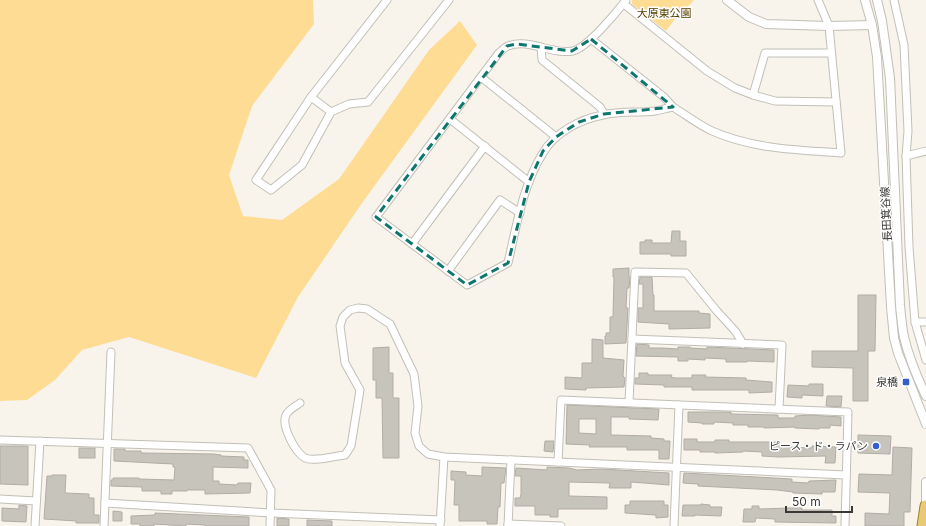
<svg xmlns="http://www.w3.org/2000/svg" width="926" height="526" font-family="Inter,'Noto Sans JP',sans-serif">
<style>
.green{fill:#ffdc93}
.building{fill:#c7c4bc;stroke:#b1ada6;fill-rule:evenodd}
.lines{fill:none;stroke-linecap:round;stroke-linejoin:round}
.minor-casing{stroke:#c2bfb7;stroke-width:9}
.tertiary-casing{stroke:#c2bfb7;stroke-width:10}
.primary-casing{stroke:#a17f22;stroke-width:13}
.minor{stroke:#fff;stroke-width:7}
.tertiary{stroke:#fff;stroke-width:8}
.primary{stroke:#e8c974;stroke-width:11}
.marked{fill:none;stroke:#0f766e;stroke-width:3;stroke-dasharray:8 5;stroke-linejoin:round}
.poi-dot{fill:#355fcf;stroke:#fff;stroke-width:1.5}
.labels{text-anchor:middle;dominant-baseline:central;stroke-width:3;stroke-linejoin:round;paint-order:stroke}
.park-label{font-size:11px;fill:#553e00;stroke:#fff}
.street-label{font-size:11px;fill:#3a3936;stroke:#fff}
.poi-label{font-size:11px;fill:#3a3936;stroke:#fff;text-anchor:end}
</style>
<rect width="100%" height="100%" fill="#f8f4ec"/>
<g class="green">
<path d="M0,0H313L314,24L252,106L229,175L243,216L282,220L339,179L429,50L460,21L477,45L362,203L298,297L256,378L129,337L82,350L55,380L27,400L0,401Z"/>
<path d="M632,0H694L686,9L681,11L666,31L632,4Z"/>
</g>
<g class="building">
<path d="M672,231H680V241H686V256H671V254H640V242H645V240H652V243H671Z"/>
<path d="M629,268V277H630L629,288H627L626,308H628L626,343L605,344V336H606V333H610V317H613L614,277H613V269Z"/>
<path d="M640,277H652L653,295H654V311H699V313L710,314V328L669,329V324L638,322V308H643V284H639Z"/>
<path d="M858,295H876L875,351H868V401H853V368L812,367V351H858Z"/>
<path d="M592,339L603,340V358L624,360L623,376L625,378L624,387L586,388V390L565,389V377L582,378V363H592Z"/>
<path d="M637,344L649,345V348H662L678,349V347H690V348L707,349V347L774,350V362L747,361V362H726V359L705,358V360L688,359V361H678V357L636,356Z"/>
<path d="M389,347V373H393V398H399V458H383L382,398H376V380H373V348Z"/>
<path d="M639,373H648V375H672L671,377L675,378H692V375H706L705,377L746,378V380L772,382V392L749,393V390H692V387H664V385L635,384V378H639Z"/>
<path d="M809,384H823V396L802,395V398L787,397L788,385L809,386Z"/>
<path d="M827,396H842L841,407L826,406Z"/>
<path d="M567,405L659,409L658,420L629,419V417H611V435L651,436V438L664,439V441H670L669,459H659V450H627V447H589L590,445L566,444ZM579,419H596V434L579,433Z"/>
<path d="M688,412H731V414L778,415V418H795V416L811,415L841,417V426L830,425V428H819V429L795,428V427L764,428V427H748V425H733V423L714,422V424H702V423L688,422Z"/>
<path d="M858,435L891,436L890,454L858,453Z"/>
<path d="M684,439H697V442H715V440H729V442H776V445H786L785,447L811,448H812V446L836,447L835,463H825L826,456L778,457L762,456V452L743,451V452L715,453V452H700V450H684Z"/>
<path d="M545,441H554L553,452L544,451Z"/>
<path d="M0,446H28V485L0,484Z"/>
<path d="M893,447L912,448L910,512H904V526H865V513L889,514L890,493L858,492L859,474L892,475Z"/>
<rect x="79" y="448" width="16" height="10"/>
<path d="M114,449H125V451H141V453L214,454L221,455V456L244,457V460H248V468L213,467V481H219V484L237,485L238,483H251L250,493L205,494V490H187V491H172V494H161V491H142V487L111,486V480H113V478H139V479L174,480L175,467H173V464L114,461Z"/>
<path d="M482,467L506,468L504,483H501L500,507H498L497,524H487V521H459V505H454L455,480H451V471L466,472V475L482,476Z"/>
<path d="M547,467L569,468L577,470L602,469L669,473V485L631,482V488H609L610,483L569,482V496L607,497V509H558V517H550V515H535V506H515V498H520L521,494V476H515L516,468L547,470Z"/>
<path d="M684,473L792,479V482L808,483L809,481L836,480L835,492H822V494L793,493V492L777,490L698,486V484L683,483Z"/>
<path d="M52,475H66L65,493L89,494V498H94V515H99V523H76V521L44,519L47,476H52Z"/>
<path d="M630,501H664V505H668V517L656,518V515L625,513V505H630Z"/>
<path d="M701,504L710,505V507H722L721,516L695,515V516H682L683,505H701Z"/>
<path d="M19,505L27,506L26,522L2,521V508L19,509Z"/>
<path d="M752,506H759V509L790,508H802V510H832V516H836V523L775,522V519L756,518L755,522H743L744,509H752Z"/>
<path d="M113,511L122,512V521H113Z"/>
<path d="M155,513L249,517V526H205V525L186,524V526L154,524V526H140V524H131V516L155,515Z"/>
<path d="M277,518L289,519V526H277Z"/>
<path d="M307,520L332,521V526H307Z"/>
</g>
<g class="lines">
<defs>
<g id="minor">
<path d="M387,0L311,97L256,180L271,190L302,165L331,112L349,104L368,102L449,0"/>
<path d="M626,0C616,13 588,47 573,51C552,55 529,38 508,46C505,47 501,51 498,54L376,217L467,285L508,263C516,228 523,184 543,153C555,132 581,119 603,115C620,111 638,113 655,111C661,110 667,108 673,107C686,115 699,125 712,131C753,149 797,150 841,153L829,26L818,0"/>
<path d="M894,0L904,45L908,131L906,156L909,247L915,322L926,360"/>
<path d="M624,4L707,71L735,88L753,95L775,101L836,102"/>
<path d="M591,39L664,97L673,107"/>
<path d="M541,47L542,60L600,107L604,114"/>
<path d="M481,77L556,137"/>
<path d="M753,95L765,53H831"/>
<path d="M311,97L331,112"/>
<path d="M450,119L529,182"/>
<path d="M906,156L926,151"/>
<path d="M412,244L485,146"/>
<path d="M448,271L500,200L520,213"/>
<path d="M915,322H926"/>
<path d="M632,339L782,345L779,409"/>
<path d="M629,402L635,272L686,273L716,310L736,332L743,344"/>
<path d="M300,403C296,406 288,410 286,415C281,426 295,452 305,458C314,462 335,456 345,455L351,446L360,390L345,363L340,326L343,317L350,310L358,308L367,309L390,324L414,374L418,406L415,433L419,446L428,454L444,457L846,475"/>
<path d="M0,440L248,448L271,490L270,526"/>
<path d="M558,462L561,400L848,412L845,526"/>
<path d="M0,499L36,501"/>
<path d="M105,503L271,513L441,520"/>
<path d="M508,524L561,526"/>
<path d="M35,526L40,441"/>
<path d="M104,526L111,352"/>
<path d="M440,526L444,457"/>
<path d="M508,526L511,460"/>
<path d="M674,526L679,405"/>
</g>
<g id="tertiary">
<path d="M727,0L749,17L766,24L829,26L872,25"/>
<path d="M865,0L872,25L877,57L891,307L894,338L898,353L926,424"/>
<path d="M877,0L882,21L890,78L900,305C901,316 902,327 904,337C909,358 917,377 926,396"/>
<path d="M926,482V500"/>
</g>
<path id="primary" d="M923,526L926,506"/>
</defs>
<use href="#minor" class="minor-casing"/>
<use href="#tertiary" class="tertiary-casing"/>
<use href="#primary" class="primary-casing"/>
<use href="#minor" class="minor"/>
<use href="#tertiary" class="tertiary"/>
<use href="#primary" class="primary"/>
</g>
<path class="marked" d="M591,39L673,107L604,114L579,122L556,137L543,151L529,182L508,263L467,285L376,217L507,46L516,44L572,51Z"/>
<g class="poi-dot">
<rect x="902" y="378" width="8" height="8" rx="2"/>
<circle cx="876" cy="446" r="4"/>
</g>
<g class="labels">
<g class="park-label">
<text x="664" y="13">大原東公園</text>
</g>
<g class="street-label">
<text transform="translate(886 214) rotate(-93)">長田箕谷線</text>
</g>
<g class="poi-label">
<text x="898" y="382">泉橋</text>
<text x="868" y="446">ピース・ド・ラパン</text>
</g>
</g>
<path d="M786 506v6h66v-6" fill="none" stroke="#3a3936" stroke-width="2"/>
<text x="792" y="506" font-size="12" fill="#3a3936" stroke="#ffffff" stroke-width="3" paint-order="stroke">50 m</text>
</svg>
